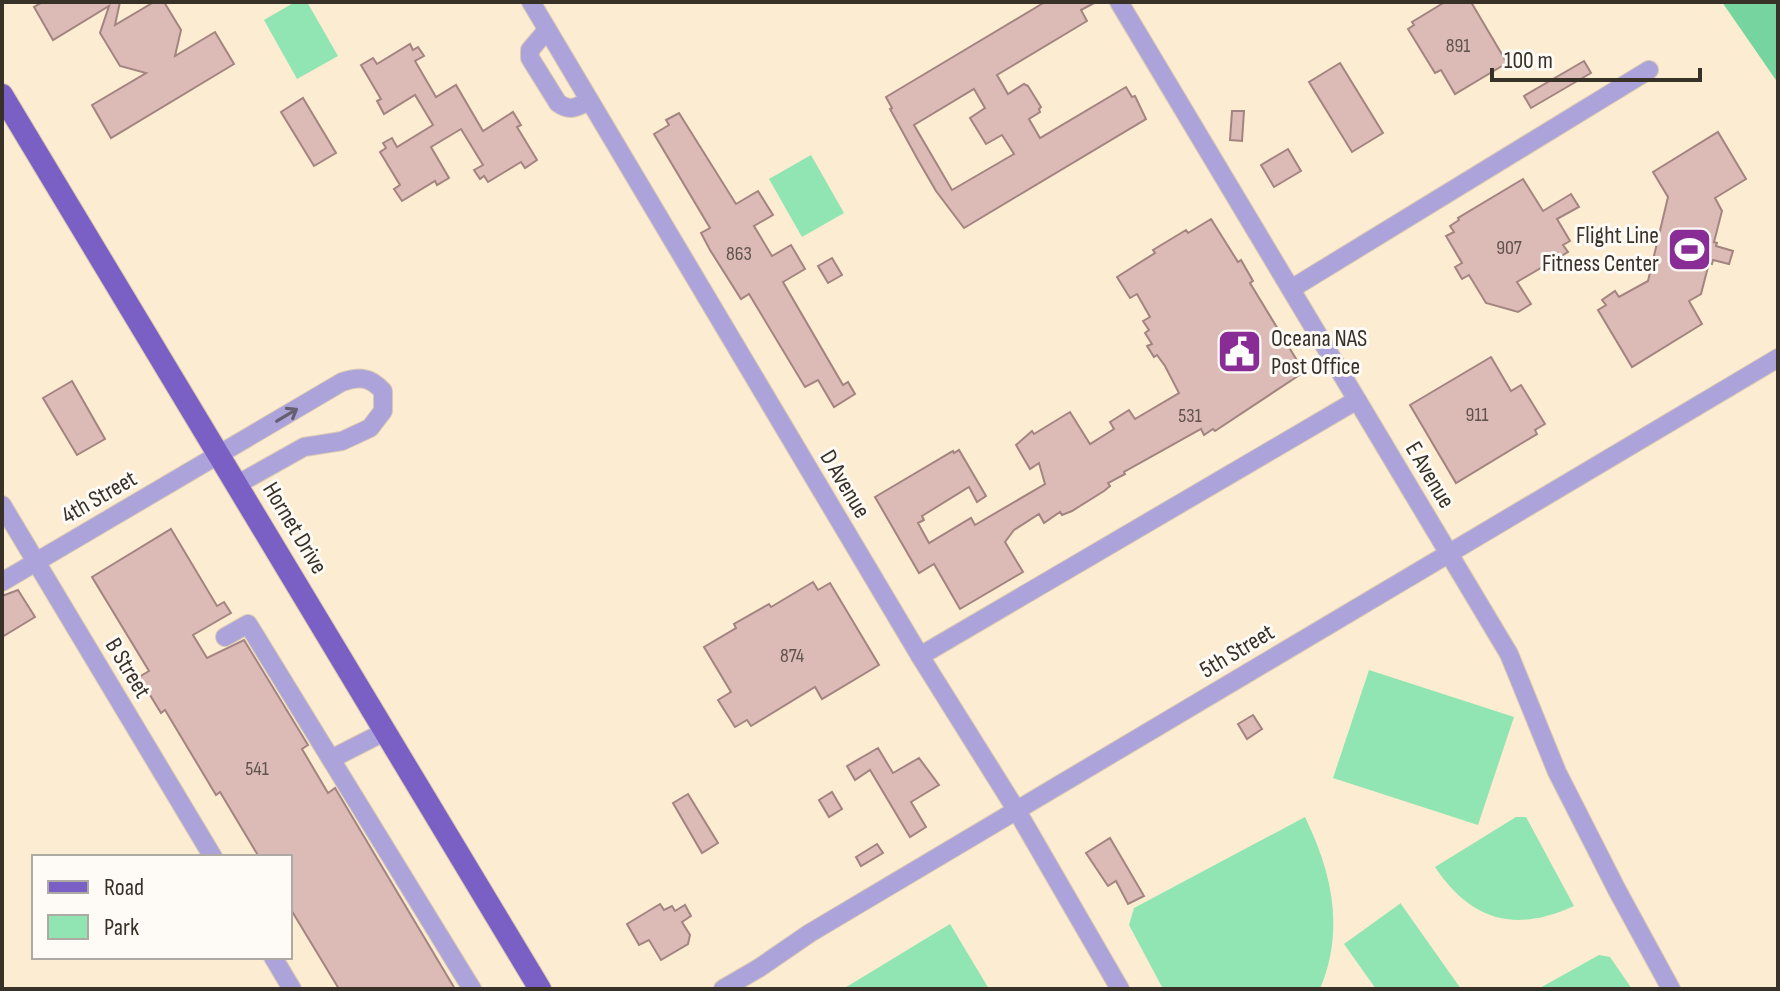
<svg xmlns="http://www.w3.org/2000/svg" width="1780" height="991" font-family="'Sofia Sans Condensed',sans-serif">
<style>
.green{fill:#91e5b3}
.forest{fill:#76d59e}
.building{fill:#dcbab6;stroke:#a38480;stroke-width:2;fill-rule:evenodd}
.lines{fill:none;stroke-linecap:round;stroke-linejoin:round}
.minor-casing{stroke:#d9cab2;stroke-width:20}
.major-casing{stroke:#d9cab2;stroke-width:24}
.minor{stroke:#ada3db;stroke-width:18}
.major{stroke:#7a5fc5;stroke-width:22}
.oneway{stroke:#665f6f}
.labels{text-anchor:middle;dominant-baseline:central;stroke-width:6;stroke-linejoin:round;paint-order:stroke}
.number-label{font-size:20px;fill:#60534b}
.poi-label{font-size:24px;fill:#373127;stroke:#fefbf6;text-anchor:end}
.street-label{font-size:24px;fill:#373127;stroke:#fefbf6}
</style>
<rect width="100%" height="100%" fill="#fcecd1"/>
<g class="green">
<path d="M295,2H307L338,56L297,79L264,20Z"/>
<path d="M811,155L844,213L802,237L769,179Z"/>
<path d="M1369,670L1514,717L1478,825L1333,778Z"/>
<path d="M1305,817C1332,873 1345,929 1320,989H1163L1129,925L1134,908Z"/>
<path d="M1516,817H1526L1574,906C1515,933 1471,921 1435,867Z"/>
<path d="M1401,903V904L1461,989H1376L1344,944Z"/>
<path d="M950,924L989,989H843Z"/>
<path d="M1599,955L1610,957L1632,989H1538Z"/>
</g>
<path class="forest" d="M1723,2H1778V83L1722,2Z"/>
<g class="building">
<path d="M43,2H120L115,25L154,2H164L181,30L175,56L215,32L234,64L111,138L92,105L146,73L120,66L100,33L109,6L53,40L34,7Z"/>
<path d="M1045,2H1096L1081,10L1087,21L997,75L1008,94L1024,84L1028,86L1041,107L1039,109L1040,112L1029,119L1040,138L1126,87L1132,97L1135,96L1146,119L964,228L936,191L918,160L890,109L892,108L886,97ZM974,89L985,108L970,118L986,144L1002,135L1014,154L952,190L914,125Z"/>
<path d="M1445,2H1471L1507,63L1455,94L1441,70L1435,73L1408,29L1414,25L1412,22Z"/>
<path d="M410,44L413,50L418,47L424,56L415,61L436,97L456,85L483,131L513,112L521,125L517,127L537,160L525,168L521,162L488,182L484,176L480,179L474,170L483,165L461,129L431,147L449,178L437,185L435,181L402,201L394,189L400,185L380,152L386,148L383,143L392,138L397,147L433,125L415,95L384,114L377,101L381,99L361,65L373,58L377,64Z"/>
<path d="M1584,61L1591,73L1531,108L1524,96Z"/>
<path d="M1340,63L1383,133L1352,152L1309,82Z"/>
<path d="M303,98L336,153L314,166L281,112Z"/>
<path d="M1232,111H1244L1242,141L1230,140Z"/>
<path d="M679,113L736,204L758,191L773,215L754,226L772,256L791,245L805,269L783,282L843,385L848,382L855,394L834,407L818,380L805,387L749,294L741,299L710,250L701,233L710,228L654,134L669,125L666,120Z"/>
<path d="M1718,132L1746,179L1715,198L1722,211L1714,242L1717,243L1716,246L1733,251L1729,264L1713,260L1712,264L1709,263L1701,294L1689,301L1702,324L1632,367L1598,310L1606,305L1602,300L1615,291L1619,297L1648,281L1668,197L1653,172Z"/>
<path d="M1288,149L1301,171L1274,187L1261,165Z"/>
<path d="M1523,179L1543,211L1571,194L1579,207L1557,219L1570,241L1563,245L1568,252L1517,282L1531,304L1518,312L1486,303L1469,275L1462,279L1455,267L1462,263L1446,236L1454,232L1450,226L1459,220L1458,218Z"/>
<path d="M1211,219L1238,262L1241,260L1253,281L1250,283L1304,372L1215,431L1213,429L1204,435L1201,429L1124,472L1125,474L1108,483L1110,486L1104,491L1072,511L1062,515L1060,512L1044,523L1039,514L1014,530L1005,542L1023,572L960,609L934,564L919,573L875,497L953,451L954,453L959,450L986,496L977,502L969,487L922,516L924,520L918,523L929,543L971,518L975,525L1045,484L1039,463L1030,469L1016,445L1032,431L1034,434L1070,412L1090,444L1114,429L1110,422L1129,410L1135,419L1179,393L1165,366L1157,355L1154,357L1147,346L1152,344L1145,333L1149,330L1143,321L1150,317L1137,294L1130,298L1117,277L1155,253L1153,250L1186,230L1188,233Z"/>
<path d="M832,258L842,275L828,283L818,266Z"/>
<path d="M1491,357L1511,391L1521,385L1545,424L1535,430L1537,434L1456,483L1410,405Z"/>
<path d="M72,381L105,439L77,455L43,398Z"/>
<path d="M171,529L217,606L224,602L231,613L193,635L207,658L244,640L308,745L302,749L328,793L335,788L455,989H339L290,908V857H259L220,792L216,795L165,710L161,713L139,677L149,671L92,577Z"/>
<path d="M813,582L818,590L830,583L879,665L822,699L815,687L751,726L747,720L735,727L718,700L731,692L704,647L736,628L734,624L769,604L771,607Z"/>
<path d="M18,590L35,617L2,637V596Z"/>
<path d="M1253,715L1262,729L1247,739L1238,724Z"/>
<path d="M878,748L893,773L919,758L939,785L911,802L926,827L910,837L870,770L855,780L847,766Z"/>
<path d="M832,792L842,809L829,817L819,800Z"/>
<path d="M688,794L718,843L702,853L673,803Z"/>
<path d="M1110,838L1144,896L1128,904L1116,881L1108,886L1086,853Z"/>
<path d="M877,844L883,853L861,866L856,857Z"/>
<path d="M660,904L664,910L672,906L675,911L685,905L691,916L682,922L690,935L688,944L661,960L649,940L639,945L627,924Z"/>
</g>
<g class="lines">
<defs>
<g id="minor">
<path d="M531,2L920,656L1017,811L1120,989"/>
<path d="M1119,2L1509,654L1557,772L1617,890L1671,989"/>
<path d="M547,30L530,50V58L558,103C570,112 577,107 589,101"/>
<path d="M1291,289L1649,70"/>
<path d="M2,505L213,857"/>
<path d="M2,582L342,382C360,376 370,377 383,391V411L370,428L342,441L304,447L238,484"/>
<path d="M225,637L248,624L472,989"/>
<path d="M920,656L1357,400"/>
<path d="M331,759L386,731"/>
<path d="M273,957L292,989"/>
<path d="M723,989L759,968L810,933L1778,358"/>
</g>
<path id="major" d="M2,95L540,989"/>
</defs>
<use href="#minor" class="minor-casing"/>
<use href="#major" class="major-casing"/>
<use href="#minor" class="minor"/>
<use href="#major" class="major"/>
</g>
<defs><path id="oneway-shaft" d="M-6 0H5M1.5-3L5.5 0L1.5 3" fill="none" stroke-width="1.6" stroke-linecap="round" stroke-linejoin="round" transform="scale(2)"/></defs>
<use class="oneway" href="#oneway-shaft" transform="translate(287 415) rotate(-31)"/>
<defs>
<symbol id="stadium-square" viewBox="-11 -11 22 22"><rect x="-9" y="-9" width="18" height="18" rx="4" fill="#892c96" stroke="#fefbf6"/><path d="M0-5a6.5 5 0 1 0 0 10a6.5 5 0 1 0 0-10ZM-3.5-1.8h7v3.6h-7Z" fill="#fff"/></symbol>
<symbol id="civic-square" viewBox="-11 -11 22 22"><rect x="-9" y="-9" width="18" height="18" rx="4" fill="#892c96" stroke="#fefbf6"/><path d="M-.6-6.5H3V-4.5H.6V-3L4-1V1h2V6H-6V1h2V-1L-.6-3ZM-1.2 2.5V6h2.4V2.5Z" fill="#fff"/></symbol>
</defs>
<g fill-rule="evenodd">
<use href="#stadium-square" x="1664" y="224" width="51" height="51"/>
<use href="#civic-square" x="1214" y="326" width="51" height="51"/>
</g>
<g class="labels">
<g class="number-label">
<text x="1458" y="46">891</text>
<text x="1509" y="248">907</text>
<text x="739" y="254">863</text>
<text x="1477" y="415">911</text>
<text x="1190" y="416">531</text>
<text x="792" y="656">874</text>
<text x="257" y="769">541</text>
</g>
<g class="poi-label">
<text x="1659" y="235">Flight Line<tspan x="1659" dy="28">Fitness Center</tspan></text>
<text x="1271" y="338" text-anchor="start">Oceana NAS<tspan x="1271" dy="28">Post Office</tspan></text>
</g>
<g class="street-label">
<text transform="translate(1430 475) rotate(59)">E Avenue</text>
<text transform="translate(845 484) rotate(59)">D Avenue</text>
<text transform="translate(99 497) rotate(-30)">4th Street</text>
<text transform="translate(295 528) rotate(59)">Hornet Drive</text>
<text transform="translate(1237 651) rotate(-31)">5th Street</text>
<text transform="translate(128 668) rotate(59)">B Street</text>
</g>
</g>
<rect width="1780" height="991" fill="none" stroke="#373127" stroke-width="8"/>
<rect x="32" y="855" width="260" height="104" fill="#fefbf6" stroke="#aeaaa3" stroke-width="2"/>
<rect x="48" y="881" width="40" height="12" fill="#7a5fc5" stroke="#aeaaa3" stroke-width="2"/>
<text x="104" y="895" font-size="24" fill="#373127">Road</text>
<rect x="48" y="915" width="40" height="24" fill="#91e5b3" stroke="#aeaaa3" stroke-width="2"/>
<text x="104" y="935" font-size="24" fill="#373127">Park</text>
<path d="M1492 68v12h208v-12" fill="none" stroke="#373127" stroke-width="4"/>
<text x="1504" y="68" font-size="24" fill="#373127" stroke="#fefbf6" stroke-width="6" paint-order="stroke">100 m</text>
</svg>
